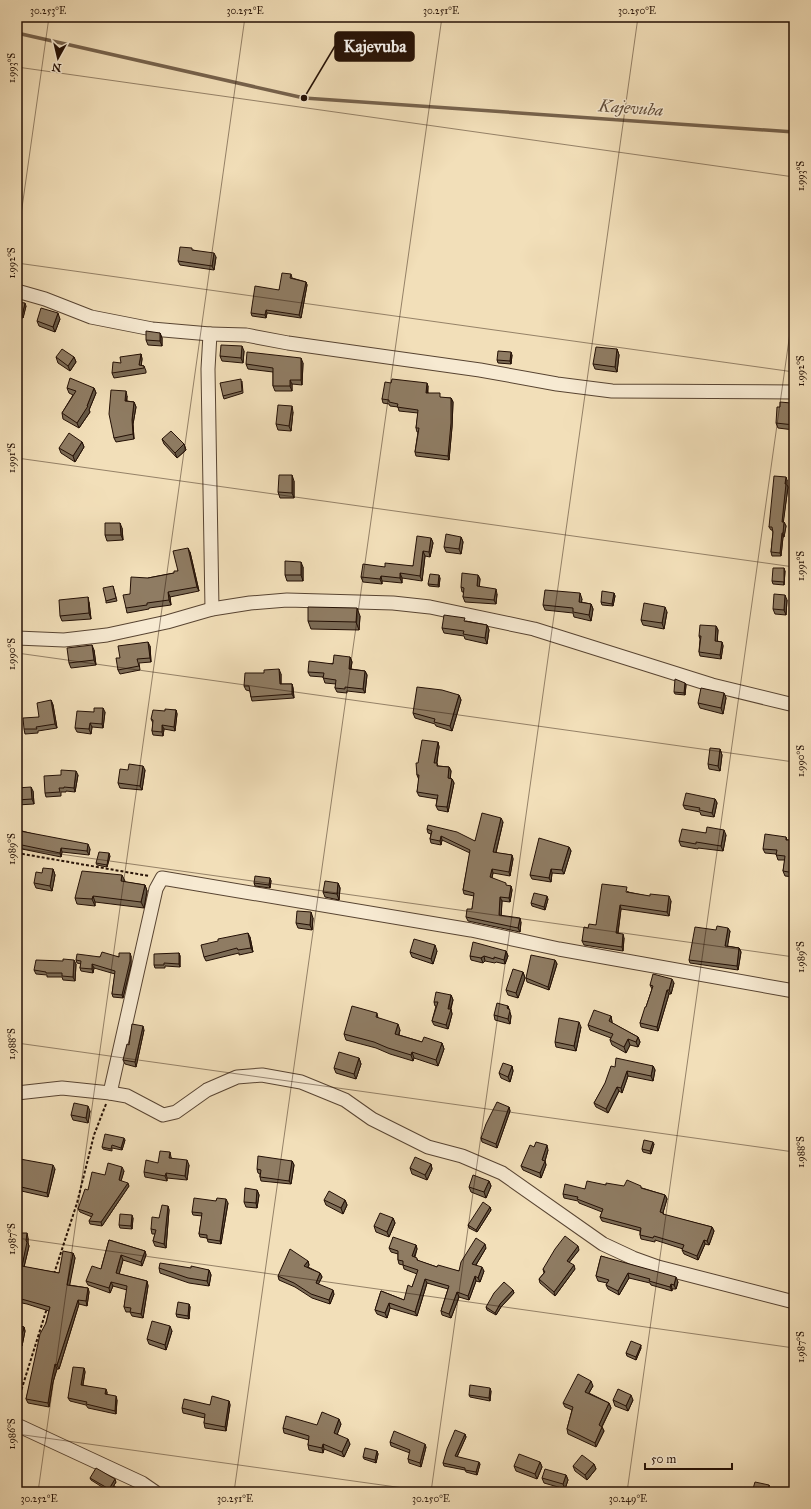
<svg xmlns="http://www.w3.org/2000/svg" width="811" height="1509" font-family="'IM FELL Great Primer',serif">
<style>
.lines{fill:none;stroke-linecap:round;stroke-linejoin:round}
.stream{stroke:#76624c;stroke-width:3.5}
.minor-casing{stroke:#584432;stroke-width:15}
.path{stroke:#241005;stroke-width:2;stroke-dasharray:3 2;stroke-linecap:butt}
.minor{stroke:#f7ead2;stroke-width:13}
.wall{fill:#7b6b55;stroke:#241005}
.shaded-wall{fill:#645745;stroke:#241005}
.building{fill:#8f7c63;stroke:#241005}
.ticks{fill:none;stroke:#241005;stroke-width:1;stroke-opacity:0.45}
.labels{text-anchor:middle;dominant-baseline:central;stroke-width:3;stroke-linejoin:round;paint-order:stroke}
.water-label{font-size:17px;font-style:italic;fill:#614e3b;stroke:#f7ead2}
.leader{fill:none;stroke:#241005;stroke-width:1.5}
.callout-dot{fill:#241005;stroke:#f7ead2;stroke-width:1.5}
.callout{fill:#241005;stroke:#241005;stroke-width:1.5}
.callout-label{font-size:17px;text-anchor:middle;font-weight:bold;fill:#fff}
.neatline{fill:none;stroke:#241005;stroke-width:1.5}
.ticks-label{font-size:10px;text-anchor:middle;fill:#241005}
</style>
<rect width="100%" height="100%" fill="#f2dfb9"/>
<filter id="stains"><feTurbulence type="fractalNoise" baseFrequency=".005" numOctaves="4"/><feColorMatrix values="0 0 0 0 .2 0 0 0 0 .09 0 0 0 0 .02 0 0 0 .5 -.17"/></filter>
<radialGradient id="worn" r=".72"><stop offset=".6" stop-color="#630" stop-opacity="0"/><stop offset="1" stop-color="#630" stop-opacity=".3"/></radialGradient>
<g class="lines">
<path class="stream" d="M17,33L304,98L794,132"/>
<defs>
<g id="minor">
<path d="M17,291L45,299L91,317L152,329L210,334"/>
<path d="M212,609L208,369L210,334L246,335L288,343L480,370L557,384L612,391L794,392"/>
<path d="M17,638L64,640L107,635L167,622L212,609L250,603L287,600L393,603L430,607L534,629L712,685L794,705"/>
<path d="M17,1093L62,1088L110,1093L127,1096L163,1115L176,1112L207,1090L237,1077L262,1075L301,1082L345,1100L372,1119L428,1147L462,1156L502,1173L603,1244L633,1258L658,1267L794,1302"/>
<path d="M110,1093L156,889L162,878L471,930L559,949L794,991"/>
<path d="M17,1425L142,1483L155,1492"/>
</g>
</defs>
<use href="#minor" class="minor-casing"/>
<g class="path">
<path d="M17,853L149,876"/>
<path d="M54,1274L77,1203L94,1135L106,1104"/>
<path d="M17,1404L47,1308"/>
</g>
<use href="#minor" class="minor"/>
</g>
<g class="wall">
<path d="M193,250L216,257L214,270L180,265L178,261Z"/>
<path d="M291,274L292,278L306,282L307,285L301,318L267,313L266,318L252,316L251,313L279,290Z"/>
<path d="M17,302L26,306L23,318L17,317Z"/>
<path d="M60,319L55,332L39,326L37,321Z"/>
<path d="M160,333L162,338V346L148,345L146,340Z"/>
<path d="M617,349L619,355L617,372L595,369L593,364Z"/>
<path d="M244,351L243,363L222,361L220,356Z"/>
<path d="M141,354L142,359L141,365L144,366L146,371V373L114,378L112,373L121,363Z"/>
<path d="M512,355L511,364L498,363L497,360Z"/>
<path d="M56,357H74L76,362L70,371L58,363Z"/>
<path d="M303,363L302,385L292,384V391H275L273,386V372L248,369L246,364Z"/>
<path d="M242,381L243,393L224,399L223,396Z"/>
<path d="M391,383L428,386V393L441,398H451L453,402L452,427L449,460L416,456L415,452L418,432H417L416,428L418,413L399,411L398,407L390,406L389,404L383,403L382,399Z"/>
<path d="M67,388H94L96,393L89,410L90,412L79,428L63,419L62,413L73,395L69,393Z"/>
<path d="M127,396V401L134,402L136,407L133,424L134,439L116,442L114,438Z"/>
<path d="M794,407V430L778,428L776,423Z"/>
<path d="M293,412L291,431L278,430L276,424Z"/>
<path d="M162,439L184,444L186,450L177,458L164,444Z"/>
<path d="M82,442L84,447L75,462L61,453L59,448Z"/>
<path d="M787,480V485L788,487L783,522H784L786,526L784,537H783L781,556H772L771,552L773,532L772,530H771L769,527Z"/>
<path d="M294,481V498H280L278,492Z"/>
<path d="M122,528L123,540L107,541L105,535Z"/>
<path d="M461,537L463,542L461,554L446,552L444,547Z"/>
<path d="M431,538L433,543L430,557L425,556L422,581L402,578V583L382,581V584L363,582L361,577L385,567L413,566Z"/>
<path d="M190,552L199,591L170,597L171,605L149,608V609L127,613L126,608L130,594L148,578L174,573L178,571Z"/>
<path d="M303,567V581H287L285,575Z"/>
<path d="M785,571L784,585L773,584L772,581Z"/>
<path d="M478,575L480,579L479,587L497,594L496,604L465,602L463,597L464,592H462L461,587Z"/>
<path d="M440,578L439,587L429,586L428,584Z"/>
<path d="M113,586L117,601L106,603V601Z"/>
<path d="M614,593L615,596L613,606L602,605L601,602Z"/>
<path d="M582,599L581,602L591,604L593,609L591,621L574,617L573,613L545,610L543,605Z"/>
<path d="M787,600L786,615L775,614L773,609Z"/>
<path d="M89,602L91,619L62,621L60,616Z"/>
<path d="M667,612L664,629L643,625L641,620Z"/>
<path d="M360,616L359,630L311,629L308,621Z"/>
<path d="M466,621L487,625L489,630L487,644L465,639L464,636L444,633L442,628Z"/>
<path d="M716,626L718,630L717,641L722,642L723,646L721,659L700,656L699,652L700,639L699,636Z"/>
<path d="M150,646L151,662L139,663L140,670L120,674L118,670L120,658Z"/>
<path d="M94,650L96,665L71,668L69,663Z"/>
<path d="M350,657L352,662L351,669L365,671L367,675L365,693L347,691V693L337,692L335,688L336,684L325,683L323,677L310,676L308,672Z"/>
<path d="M794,664V686H793L791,679Z"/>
<path d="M281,674V684H292L293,688L294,698L252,701L251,697L250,691L246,690L244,686Z"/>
<path d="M685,683L686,685L685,695L675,694L674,692Z"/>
<path d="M724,693L726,698L723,714L700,708L698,703Z"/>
<path d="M459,695L461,700L452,731L436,726L435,724L415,718L413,713Z"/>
<path d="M51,700L53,705L57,728L38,731V733L25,734L24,729L39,717Z"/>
<path d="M176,710L177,714L175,731L164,729L163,736L153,735L152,731L153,723L151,719L165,711Z"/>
<path d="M94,712H105L103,728L92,727L91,734L77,732L75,728Z"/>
<path d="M794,733V749H792L790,745Z"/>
<path d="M438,742L439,747L437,763L438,766L449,767L451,771L450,778L452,779L454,783L448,812L438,810L436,806L437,799L419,796L417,792L419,780L417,775L418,763Z"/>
<path d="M720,749L722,755L720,771L709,769L708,764Z"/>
<path d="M128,770H145L142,790L120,788L118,783Z"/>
<path d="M78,775L75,792L66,791V792H61V796L46,797L45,793Z"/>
<path d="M17,788L33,791L34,804L17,805Z"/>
<path d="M715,799L717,803L714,817L701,815L700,812L685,809L683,805Z"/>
<path d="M503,822L496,853L512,855L513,859L510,876L493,873L492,878L507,886H511L512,890L510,902L502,901L501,916L521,922L520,932L468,921L466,917L472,909L474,896L464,894L463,890L470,853L442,840L441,845L431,843L430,839L431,834L428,833L427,829L475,841Z"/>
<path d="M17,827L21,828L22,831L90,849L89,855L62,852L61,857L17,848Z"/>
<path d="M706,833L726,835L723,851L698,848V849L681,846L679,841Z"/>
<path d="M786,837L787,840H794V877L785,876L783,871L785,860H778L776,854L765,853L763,849Z"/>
<path d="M569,847L571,851L564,874L552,873L551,882L532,879L530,875Z"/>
<path d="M110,856L107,867L97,865L96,863Z"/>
<path d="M53,869L55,875L52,891L36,888L34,883L42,873Z"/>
<path d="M270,878L271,881L270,888L255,886L254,883Z"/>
<path d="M125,881V882L145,885L147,891L144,908L95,902V906L77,904L75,898Z"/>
<path d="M338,883L340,888L339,900L325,897L323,892Z"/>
<path d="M628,891V892L671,901L669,916L621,909L618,934L624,938L623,951L584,945L582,941L588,928L596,925Z"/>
<path d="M548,899L545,910L532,906L531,903Z"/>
<path d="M313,918L312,930L298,928L296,923Z"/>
<path d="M716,930L730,931L727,946L739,948L741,952L738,970L690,963L689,960Z"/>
<path d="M250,937L253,952L239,955V953L206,961L204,957Z"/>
<path d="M437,951L433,964L412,957L410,952Z"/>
<path d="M506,951L508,956L505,964L496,962L495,963L485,961L483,963L471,960L470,956Z"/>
<path d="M179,953L180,956V967L165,966V968H155L154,965Z"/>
<path d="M131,956V965L123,998L113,997L112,994L115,974L94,968L93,973L81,971L80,968L81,964L77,963L76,960L100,957Z"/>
<path d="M555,960L557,964L549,990L527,982L526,978Z"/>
<path d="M76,964L75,981L63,980L62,977H47V975L36,974L34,970Z"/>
<path d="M523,972L525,978L518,998L508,995L506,990Z"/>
<path d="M674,983L671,994H669L658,1031L641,1027L640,1023L646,1007L652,989L650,985Z"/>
<path d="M451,995L453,1000L451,1009L452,1014L448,1029L434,1025L432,1021L436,1006H435L434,1002Z"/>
<path d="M508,1006L511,1016L510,1024L495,1020L494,1015Z"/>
<path d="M377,1013L378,1018L400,1030L399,1035L422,1042L442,1043L444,1049L438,1066L414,1058L413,1061L390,1054L376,1048L346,1040L344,1034Z"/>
<path d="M611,1016L612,1022V1023L638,1037L640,1042L638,1047L630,1045L626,1053L612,1045L610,1040L611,1038L590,1030L588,1025Z"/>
<path d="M581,1027L576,1051L556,1047L555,1042Z"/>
<path d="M144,1030L136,1067L125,1064L123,1060L129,1045Z"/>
<path d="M359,1058L361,1064L356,1079L336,1073L334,1068Z"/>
<path d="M512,1066L513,1071L510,1082L501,1078L499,1073Z"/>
<path d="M653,1066L655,1070L653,1081L628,1076L622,1093L619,1091L608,1113L596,1107L594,1103L615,1067Z"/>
<path d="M509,1107L510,1111L497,1148L482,1142L481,1138Z"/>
<path d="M90,1111L88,1123L73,1120L71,1115Z"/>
<path d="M125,1140L122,1150L112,1148V1151L103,1149L102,1147Z"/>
<path d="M654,1144L651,1154L643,1152L642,1149Z"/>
<path d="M534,1147L548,1150L545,1161L546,1165L541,1178L523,1170L521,1166Z"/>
<path d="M171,1157V1158L189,1165L187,1180L167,1178V1181L145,1177L144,1172L158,1163Z"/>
<path d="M292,1161L294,1165L291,1184L261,1181L260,1177V1174L258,1173L257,1169Z"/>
<path d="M431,1164L432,1169L427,1180L412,1174L410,1168Z"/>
<path d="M55,1169L48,1197L17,1190V1171Z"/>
<path d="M124,1171L121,1181L129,1186L102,1226L90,1224L89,1221L92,1217L80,1212L78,1209L88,1190L105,1175Z"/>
<path d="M489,1181L491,1186L486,1198L471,1192L469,1187Z"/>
<path d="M606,1185L642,1188L665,1195L667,1199L663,1212L664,1215L712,1227L714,1231L709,1245L705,1244L698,1260L684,1254L682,1250L683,1249L655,1240V1242L641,1239L640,1235V1231L602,1221L600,1217L602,1212L579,1203L578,1201L564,1198L563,1194L585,1189Z"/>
<path d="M257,1190L259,1195L257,1208L246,1207L244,1202Z"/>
<path d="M324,1200H345L347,1205L343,1214L326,1205Z"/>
<path d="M216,1201L228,1203L221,1244L208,1242L207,1238L200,1237L199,1234L202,1216L193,1215L192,1212Z"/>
<path d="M168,1206L169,1210L166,1248L155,1246L153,1241L155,1234H152L151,1229Z"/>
<path d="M490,1207L491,1210L477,1232L469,1228L468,1225Z"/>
<path d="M133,1218L132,1229L120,1228L119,1225Z"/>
<path d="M393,1218L395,1223L389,1237L376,1232L374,1226Z"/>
<path d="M17,1233L28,1238V1243L29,1246L24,1267L59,1273L73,1253L75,1258L69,1285L88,1288L89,1292L87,1306L79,1304L59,1369H57L53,1382L49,1407L28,1403L26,1399L49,1311L27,1304L17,1302Z"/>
<path d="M109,1240L145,1251L146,1255L142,1266L123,1260L119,1274L147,1281L148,1286L143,1318L132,1316L130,1312H126L124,1307L127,1290L113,1286L110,1293L88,1285L86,1281L101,1269Z"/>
<path d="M416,1245L417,1249L415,1257L419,1261L437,1267L459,1271L486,1248L476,1265L484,1271L480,1282L476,1281L469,1300L459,1297L451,1318L442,1315L441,1311L448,1289L427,1283L417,1316L390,1308L387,1318L377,1314L375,1310L381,1291L404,1300L412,1287L417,1274L404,1269L403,1265L399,1264L398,1260V1254L391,1252L389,1248Z"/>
<path d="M579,1250L569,1262L575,1269L555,1296L540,1283L539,1279L544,1273L543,1269Z"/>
<path d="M601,1256L678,1282L676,1289H672V1291L651,1285L650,1283L629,1278L619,1295L608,1289L606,1285L607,1283L598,1281L596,1276Z"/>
<path d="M308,1261L309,1265L308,1267L320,1273L322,1277L318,1284L334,1294L330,1304L312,1298L295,1287L279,1280L278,1276Z"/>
<path d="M159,1268L209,1270L211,1275L209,1286L189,1283L160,1273Z"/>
<path d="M513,1290L514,1293L501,1307L496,1315L487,1310L486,1307Z"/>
<path d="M189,1304L190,1307L189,1319L177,1317L176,1314Z"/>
<path d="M17,1325L24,1327L25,1331L22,1346L17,1345Z"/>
<path d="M172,1331L166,1350L149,1344L147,1339Z"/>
<path d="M641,1348L636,1360L627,1356L626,1353Z"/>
<path d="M84,1368L85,1372L83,1385L107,1392V1395L117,1400L116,1414L88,1408L86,1405L70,1401L68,1398Z"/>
<path d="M593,1386L589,1393L609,1403L611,1408L602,1427L604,1431L596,1447L568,1434L567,1429L572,1410L565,1407L563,1403Z"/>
<path d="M491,1391L490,1401L470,1397L469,1395Z"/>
<path d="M613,1400H633L628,1411L615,1406Z"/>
<path d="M229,1401L230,1405L226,1431L205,1428L204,1423L205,1418L183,1413L182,1408L210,1405Z"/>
<path d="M341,1424L337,1434L350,1444L344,1457L324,1449L323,1453L309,1450L308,1445L309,1440L284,1433L283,1428Z"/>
<path d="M465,1434L466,1437L457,1457L480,1464L477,1475L466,1472L465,1470L444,1466L443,1463Z"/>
<path d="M390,1442L426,1447L421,1467L409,1463L408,1459L410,1453L391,1446Z"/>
<path d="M377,1451L378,1454L376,1463L364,1459L363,1457Z"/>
<path d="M540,1462L542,1467L537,1479L516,1471L514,1466Z"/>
<path d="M594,1464L596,1469L587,1480L575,1471L573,1466Z"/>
<path d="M566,1475L568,1480L565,1489L544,1483L542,1478Z"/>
<path d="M90,1478L116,1482L110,1492L91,1480Z"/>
</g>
<g class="shaded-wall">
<path d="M214,253L216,257L214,270L212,266Z"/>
<path d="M306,282L307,285L301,318L299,315Z"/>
<path d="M25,303L26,306L23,318L22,316Z"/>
<path d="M266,310L267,313L266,318L265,315Z"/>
<path d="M58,313L60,319L55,332L53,327Z"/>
<path d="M160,333L162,338V346L160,341Z"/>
<path d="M242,346L244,351L243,363L241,358Z"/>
<path d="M617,349L619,355L617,372L615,367Z"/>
<path d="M511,352L512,355L511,364L510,361Z"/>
<path d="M141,354L142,359L141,368L139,365Z"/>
<path d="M74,357L76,362L70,371L68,366Z"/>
<path d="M301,358L303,363L302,385L301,380Z"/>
<path d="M290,380L292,384V391L290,386Z"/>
<path d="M427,383L428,386L427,396L426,393Z"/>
<path d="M94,388L96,393L89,410L90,412L79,428L77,423L87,406Z"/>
<path d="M126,391L127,396L126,405L125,401Z"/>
<path d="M451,398L453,402L452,427L449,460L448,456Z"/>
<path d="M134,402L136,407L133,424L134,439L133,434L132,420Z"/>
<path d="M292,406L293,412L291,431L289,426Z"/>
<path d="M82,442L84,447L75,462L73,456Z"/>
<path d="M184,444L186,450L177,458L175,453Z"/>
<path d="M292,475L294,481V498L292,493Z"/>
<path d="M786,477L787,480V485L788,487L783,525L782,522Z"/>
<path d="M784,522L786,526L784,537L783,533Z"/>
<path d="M120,523L122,528L123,540L121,535Z"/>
<path d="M782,533L783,537L781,556L780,553Z"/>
<path d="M461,537L463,542L461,554L459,549Z"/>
<path d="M431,538L433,543L430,557L429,552Z"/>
<path d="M188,548L190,552L199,591L197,587Z"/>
<path d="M423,551L425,556L422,581L420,576Z"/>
<path d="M301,562L303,567V581L301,575Z"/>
<path d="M784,568L785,571L784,585Z"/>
<path d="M400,573L402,578V583L400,578Z"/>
<path d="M439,575L440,578L439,587L438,585Z"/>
<path d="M478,575L480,579L479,591L477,586Z"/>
<path d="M381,576L382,581V584L380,579Z"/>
<path d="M496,589L497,594L496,604L494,600Z"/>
<path d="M168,592L170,597L171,605L169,600Z"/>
<path d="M580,593L582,599L581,607L579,602Z"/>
<path d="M614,593L615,596L613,606L612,604Z"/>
<path d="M785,595L787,600L786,615L784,610Z"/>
<path d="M88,597L89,602L91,619L89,613Z"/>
<path d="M591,604L593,609L591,621L589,615Z"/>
<path d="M665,607L667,612L664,629L662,623Z"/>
<path d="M357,608L360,616L359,630L356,622Z"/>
<path d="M487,625L489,630L487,644L485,638Z"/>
<path d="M716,626L718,630L717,646L715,641Z"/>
<path d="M148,642L150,646L151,662L150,658Z"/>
<path d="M722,642L723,646L721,659L720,655Z"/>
<path d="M92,645L94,650L96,665L94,660Z"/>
<path d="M350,657L352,662L350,673L349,669Z"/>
<path d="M279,669L281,674V688L280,684Z"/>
<path d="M365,671L367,675L365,693L363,689Z"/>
<path d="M685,683L686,685L685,695L684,693Z"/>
<path d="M292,684L293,688L294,698L292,694Z"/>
<path d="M724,693L726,698L723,714L721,708Z"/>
<path d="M459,695L461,700L452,731L450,726Z"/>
<path d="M51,700L53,705L57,728L55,724Z"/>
<path d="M103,708L105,712L103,728L102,724Z"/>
<path d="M176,710L177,714L175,731L174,727Z"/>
<path d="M90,723L92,727L91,734L89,729Z"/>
<path d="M162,725L164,729L163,736L162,732Z"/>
<path d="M438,742L439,747L436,767L434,763Z"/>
<path d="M720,749L722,755L720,771L718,766Z"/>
<path d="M143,766L145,770L142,790L140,786Z"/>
<path d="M449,767L451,771L450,782L448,778Z"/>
<path d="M76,771L78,775L75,792L74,788Z"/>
<path d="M452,779L454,783L448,812L447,807Z"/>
<path d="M31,787L33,791L34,804L32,799Z"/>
<path d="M715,799L717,803L714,817L712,813Z"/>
<path d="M501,818L503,822L495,856L493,852Z"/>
<path d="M724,830L726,835L723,851L721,846Z"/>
<path d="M441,836L442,840L441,845L440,841Z"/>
<path d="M88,844L90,849L89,855L87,851Z"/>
<path d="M569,847L571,851L564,874L562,870Z"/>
<path d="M61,848L62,852L61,857L60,853Z"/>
<path d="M109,853L110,856L107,867V865Z"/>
<path d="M512,855L513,859L510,876L509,872Z"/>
<path d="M53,869L55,875L52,891L50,886Z"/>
<path d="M492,869L493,873L491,881L490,877Z"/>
<path d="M551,869L552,873L551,882L549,878Z"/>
<path d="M122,875L125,881L123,888L121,881Z"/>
<path d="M270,878L271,881L270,888L269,885Z"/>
<path d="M338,883L340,888L339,900L337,894Z"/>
<path d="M145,885L147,891L144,908L141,902Z"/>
<path d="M511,886L512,890L510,902L509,898Z"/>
<path d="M93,896L95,902V906L92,899Z"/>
<path d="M547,896L548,899L545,910L544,907Z"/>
<path d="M669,896L671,901L669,916L667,912Z"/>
<path d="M500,897L502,901L501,919L499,915Z"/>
<path d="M620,905L621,909L617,938L616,933Z"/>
<path d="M311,912L313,918L312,930L310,925Z"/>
<path d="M520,918L521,922L520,932L518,928Z"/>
<path d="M728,928L730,931L727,950L725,946Z"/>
<path d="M248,933L250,937L253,952L251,948Z"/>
<path d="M623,934L624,938L623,951L622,947Z"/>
<path d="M435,945L437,951L433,964L431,959Z"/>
<path d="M739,948L741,952L738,970L737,966Z"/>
<path d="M506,951L508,956L505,964L504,960Z"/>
<path d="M130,953L131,956V965L123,998L122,995Z"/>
<path d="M179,953L180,956V967L179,964Z"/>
<path d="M484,956L485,961L483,963L481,958Z"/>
<path d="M74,960L76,964L75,981L73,977Z"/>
<path d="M555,960L557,964L549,990L548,987Z"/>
<path d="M92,964L94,968L93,973L92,969Z"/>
<path d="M18,966L20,971L18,988L17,985V975Z"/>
<path d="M523,972L525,978L518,998L516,993Z"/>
<path d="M672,979L674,983L671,994L669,990Z"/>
<path d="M667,990L669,994L658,1031L657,1027Z"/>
<path d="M451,995L453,1000L450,1010L451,1009L452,1014L448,1029L446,1025Z"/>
<path d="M508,1006L511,1016L510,1024L508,1019L507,1008Z"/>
<path d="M611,1016L612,1022L611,1027L609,1021Z"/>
<path d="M579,1022L581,1027L576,1051L574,1046Z"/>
<path d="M398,1024L400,1030L397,1040L395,1034Z"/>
<path d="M143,1026L144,1030L136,1067L135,1062Z"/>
<path d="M638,1037L640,1042L638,1047L636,1042Z"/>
<path d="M628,1039L630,1045L626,1053L624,1047Z"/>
<path d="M442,1043L444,1049L438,1066L436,1060Z"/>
<path d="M412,1052L414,1058L413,1061L411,1055Z"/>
<path d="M359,1058L361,1064L356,1079L354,1074Z"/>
<path d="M512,1066L513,1071L510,1082L508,1077Z"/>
<path d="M653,1066L655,1070L653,1081L651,1076Z"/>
<path d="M627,1071L628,1076L622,1093L621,1088Z"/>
<path d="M617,1087L619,1091L608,1113L606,1109Z"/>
<path d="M88,1106L90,1111L88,1123L86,1118Z"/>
<path d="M509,1107L510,1111L497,1148L496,1144Z"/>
<path d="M124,1138L125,1140L122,1150L121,1148Z"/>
<path d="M653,1142L654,1144L651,1154L650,1151Z"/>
<path d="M547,1145L548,1150L545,1161L546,1165L541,1178L540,1173L542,1160Z"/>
<path d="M170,1152L171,1157V1163L169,1158Z"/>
<path d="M187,1160L189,1165L187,1180L185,1176Z"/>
<path d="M292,1161L294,1165L291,1184L289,1181Z"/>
<path d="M431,1164L432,1169L427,1180L425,1175Z"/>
<path d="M53,1165L55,1169L48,1197L47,1193Z"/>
<path d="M122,1167L124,1171L120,1184L119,1180Z"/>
<path d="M166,1173L167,1178V1181L165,1176Z"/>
<path d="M489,1181L491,1186L486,1198L484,1192Z"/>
<path d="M128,1183L129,1186L102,1226L101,1222Z"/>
<path d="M257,1190L259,1195L257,1208L256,1203Z"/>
<path d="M665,1195L667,1199L662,1216L660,1212Z"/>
<path d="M226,1199L228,1203L221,1244L220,1241Z"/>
<path d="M345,1200L347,1205L343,1214L341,1208Z"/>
<path d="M168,1206L169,1210L166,1248L164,1244Z"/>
<path d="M490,1207L491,1210L477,1232L476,1230Z"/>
<path d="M132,1215L133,1218L132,1229L131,1226Z"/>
<path d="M393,1218L395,1223L389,1237L387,1232Z"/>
<path d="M712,1227L714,1231L709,1245L707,1241Z"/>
<path d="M27,1233L28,1238V1243L29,1246L23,1271L22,1266Z"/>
<path d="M704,1240L705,1244L698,1260L697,1256Z"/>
<path d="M485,1244L486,1248L474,1268L472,1264Z"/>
<path d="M416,1245L417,1249L413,1260L412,1256Z"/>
<path d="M578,1246L579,1250L568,1264L567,1261Z"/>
<path d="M145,1251L146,1255L142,1266L141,1262Z"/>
<path d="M73,1253L75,1258L69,1289L67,1285Z"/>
<path d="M121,1255L123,1260L118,1278L116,1273Z"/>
<path d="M308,1261L309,1265L306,1270L304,1266Z"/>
<path d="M574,1265L575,1269L555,1296L554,1292Z"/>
<path d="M482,1267L484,1271L480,1282L478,1278Z"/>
<path d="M209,1270L211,1275L209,1286L207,1281Z"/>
<path d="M320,1273L322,1277L317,1287L316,1283Z"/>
<path d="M628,1273L629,1278L619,1295L618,1291Z"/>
<path d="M475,1276L476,1281L469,1300L468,1296Z"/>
<path d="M676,1277L678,1282L676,1289L674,1285Z"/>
<path d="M425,1279L427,1283L417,1316L415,1312Z"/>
<path d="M147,1281L148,1286L143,1318L141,1314Z"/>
<path d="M111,1282L113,1286L110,1293L109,1288Z"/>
<path d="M671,1284L672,1289V1291L670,1287Z"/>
<path d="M88,1288L89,1292L87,1306L86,1301Z"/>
<path d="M333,1290L334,1294L330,1304L329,1300Z"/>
<path d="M513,1290L514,1293L501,1307L496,1315L495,1313L500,1304Z"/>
<path d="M457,1292L459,1297L451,1318L449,1314Z"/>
<path d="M78,1300L79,1304L59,1369L57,1365Z"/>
<path d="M389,1303L390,1308L387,1318L385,1313Z"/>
<path d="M189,1304L190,1307L189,1319L188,1316Z"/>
<path d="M170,1326L172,1331L166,1350L165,1345Z"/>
<path d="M24,1327L25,1331L22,1346L20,1341Z"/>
<path d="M641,1345V1348L636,1360V1357Z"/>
<path d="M55,1364L57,1369L53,1382L49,1407L48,1403L52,1378Z"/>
<path d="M84,1368L85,1372L82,1389L81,1385Z"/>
<path d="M591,1381L593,1386L587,1396L585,1392Z"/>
<path d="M490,1388L491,1391L490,1401L489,1398Z"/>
<path d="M106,1389L107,1392L106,1398L105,1394Z"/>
<path d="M631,1395L633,1400L628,1411L626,1406Z"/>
<path d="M116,1396L117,1400L116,1414L115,1411Z"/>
<path d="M229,1401L230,1405L226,1431L225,1427Z"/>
<path d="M609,1403L611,1408L600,1430L599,1425Z"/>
<path d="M339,1419L341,1424L336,1438L334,1433Z"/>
<path d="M602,1427L604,1431L596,1447L595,1443Z"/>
<path d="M465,1434L466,1437L456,1459L455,1456Z"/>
<path d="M348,1439L350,1444L344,1457L342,1452Z"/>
<path d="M323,1444L324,1449L323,1453L322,1448Z"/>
<path d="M425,1444L426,1447L421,1467L420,1463Z"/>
<path d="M377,1451L378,1454L376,1463L375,1460Z"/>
<path d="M479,1462L480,1464L477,1475L476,1472Z"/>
<path d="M540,1462L542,1467L537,1479L535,1474Z"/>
<path d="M594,1464L596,1469L587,1480L585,1475Z"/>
<path d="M566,1475L568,1480L565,1489L563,1484Z"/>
<path d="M115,1479L116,1482L110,1492L109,1489Z"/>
<path d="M769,1485L771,1490V1492H768Z"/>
</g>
<g class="building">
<path d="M180,247L192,248V250L214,253L212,266L178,261Z"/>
<path d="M282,273L291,274L290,278L306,282L299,315L266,310L265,315L251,313L255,286L279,290Z"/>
<path d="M17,302L25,303L22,316L17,315Z"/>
<path d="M41,308L58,313L53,327L37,321Z"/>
<path d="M146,331L160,333V341L146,340Z"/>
<path d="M221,345L242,346L241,358L220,356Z"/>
<path d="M596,347L617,349L615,367L593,364Z"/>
<path d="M62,349L74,357L68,366L56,357Z"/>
<path d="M498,351L511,352L510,361L497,360Z"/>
<path d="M247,352L301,358V380H290V386H273V368L246,364Z"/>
<path d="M141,354L139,365L144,366V368L112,373L113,362L121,363L120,357Z"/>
<path d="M70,378L94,388L87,406H88L77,423L62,413L76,391L67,388Z"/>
<path d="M241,379L242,391L223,396L220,383Z"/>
<path d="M392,379L427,383L426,393H440V397L451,398V423L448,456L415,452L419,428H416L418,410L397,407L398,404L389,402V400L382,399L385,382L391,383Z"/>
<path d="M111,390L126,391L125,401L134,402L132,420L133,434L114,438L109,414Z"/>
<path d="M780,402L791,403L790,407H794V425L776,423L777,407H780Z"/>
<path d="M278,405L292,406L289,426L276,424Z"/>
<path d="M171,431L184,444L175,453L162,439Z"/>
<path d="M69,433L82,442L73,456L59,448Z"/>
<path d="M279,475H292V493L278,492Z"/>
<path d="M774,476L786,477L785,484H786L782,522H784L783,533H782L780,553L771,552L773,532L772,527H769Z"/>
<path d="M105,523H120L121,535H105Z"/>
<path d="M446,534L461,537L459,549L444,547Z"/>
<path d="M417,536L431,538L429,552L423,551L420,576L400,573V578L381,576L380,579L361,577L363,564L385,567V563L413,566Z"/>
<path d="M188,548L197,587L168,592L169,600L147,603V605L126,608L123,595L130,594L131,577L148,578L174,573V571H178L173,551Z"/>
<path d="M285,561L301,562V575H285Z"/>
<path d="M773,568H784V582L772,581Z"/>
<path d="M462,573L478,575L477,586L496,589L494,600L463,597L464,588L461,587Z"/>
<path d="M430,574L439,575L438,585L428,584Z"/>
<path d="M113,586L116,598L106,601L103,588Z"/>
<path d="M545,590L580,593L579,602L591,604L589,615L573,612V608L543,605Z"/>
<path d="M602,591L614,593L612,604L601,602Z"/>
<path d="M774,594L785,595L784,610L773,609Z"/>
<path d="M88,597L89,613L60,616L59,600Z"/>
<path d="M644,603L665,607L662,623L641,620Z"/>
<path d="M308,607L357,608L356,622L308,621Z"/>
<path d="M444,615L465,618L464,621L487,625L485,638L463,634L464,631L442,628Z"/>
<path d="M700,625L716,626L715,641L722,642L720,655L699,652L701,636H699Z"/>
<path d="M148,642L150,658L137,659L139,666L118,670L116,658H120L118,646Z"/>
<path d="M92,645L94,660L69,663L67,648Z"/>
<path d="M334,655L350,657L349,669L365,671L363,689L345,687V689L335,688L336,680L323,678L324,673L308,672L309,661L333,664Z"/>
<path d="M793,664H794V680L791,679Z"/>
<path d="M279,669L280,684H292V694L251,697L249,686H244L245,673H264V670Z"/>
<path d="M675,679L685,683L684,693L674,692Z"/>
<path d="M417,687L442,690L459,695L450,726L434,722L435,719L413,713Z"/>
<path d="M701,688L724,693L721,708L698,703Z"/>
<path d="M51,700L55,724L36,727L37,729H24L23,718L39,717L37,703Z"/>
<path d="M94,708H103L102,724L90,723L89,729L75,728L77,711L94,712Z"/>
<path d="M165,709L176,710L174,727L162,725V732L152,731L153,720L151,719L153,710L165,711Z"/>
<path d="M792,733H794V745H790Z"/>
<path d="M422,740L438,742L434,763H437V766L449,767L448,778L452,779L447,807L436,806L438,795H436L417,792L419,775H417L416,763H418Z"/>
<path d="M710,748L720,749L718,766L708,764Z"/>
<path d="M129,764L143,766L140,786L118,783L120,769L128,770Z"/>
<path d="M61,770L76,771L74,788L64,787V788H59L60,792L45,793L44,776L61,775Z"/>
<path d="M31,787L32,799L17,800V788Z"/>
<path d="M686,793L715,799L712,813L699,810L700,808L683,805Z"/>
<path d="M482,813L501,818L493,852L512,855L509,872L492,869L490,877L506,883V885L511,886L509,898L500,897L499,915L520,918L518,928L466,917L467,909H472L474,893L463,890L470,850L441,836L440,841L430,839L432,831L427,829L428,825L457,832L475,841Z"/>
<path d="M17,827L21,828L20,831L88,844L87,851L61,848L60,853L17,844Z"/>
<path d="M707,827L724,830L721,846L696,842V844L679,841L682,829L706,833Z"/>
<path d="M765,834L786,837V840H794V873L783,871L785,856L776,855L777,850L763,849Z"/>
<path d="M539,838L569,847L562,870L551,869L549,878L530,875Z"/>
<path d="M99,852L109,853L107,865L96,863Z"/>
<path d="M43,868L53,869L50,886L34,883L36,872L42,873Z"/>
<path d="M82,871L122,875L121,881L145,885L141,902L93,896L92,899L75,898Z"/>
<path d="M255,876L270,878L269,885L254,883Z"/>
<path d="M325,881L338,883L337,894L323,892Z"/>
<path d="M602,884L627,887L626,892L650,896V894L669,896L667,912L620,905L616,933L623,934L622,947L582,941L584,927L588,928L589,924L596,925Z"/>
<path d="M534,893L547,896L544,907L531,903Z"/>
<path d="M297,911L311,912L310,925L296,923Z"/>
<path d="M717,926L728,928L725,946L739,948L737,966L689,960L695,927L716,930Z"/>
<path d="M248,933L251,948L238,950L237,948L204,957L201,945L218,941V939Z"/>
<path d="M414,939L435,945L431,959L410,952Z"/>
<path d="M473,942L506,951L504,960L494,957V959L484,956L481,958L470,956Z"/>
<path d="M102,952L119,957V953H130V961L122,995L112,994L115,971L92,964V969L80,968L81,961L76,960L77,954L100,957Z"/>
<path d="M179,953V964L164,963V965H154V954Z"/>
<path d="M531,955L555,960L548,987L526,978Z"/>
<path d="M63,959L74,960L73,977L62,976V973H46V972L34,970L36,960L63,961Z"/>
<path d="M17,965L18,966L17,975Z"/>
<path d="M513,969L523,972L516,993L506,990Z"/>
<path d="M653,974L672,979L669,990H667L657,1027L640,1023L645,1007H646L653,986L650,985Z"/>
<path d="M436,992L451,995L448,1009H451L446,1025L432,1021L438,1002H434Z"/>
<path d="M497,1003L508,1006L507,1008L510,1010L508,1019L494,1015Z"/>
<path d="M352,1006L377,1013L376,1017L398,1024L395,1034L422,1042L424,1037L442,1043L436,1060L412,1052L411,1055L388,1048L374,1042L344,1034Z"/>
<path d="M594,1010L611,1016L609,1021L638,1037L636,1042L628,1039L624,1047L610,1040L613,1034L588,1025Z"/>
<path d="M559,1018L579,1022L574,1046L555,1042Z"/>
<path d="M132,1024L143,1026L135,1062L123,1060L127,1044L129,1045Z"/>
<path d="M339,1052L359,1058L354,1074L334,1068Z"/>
<path d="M616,1058L653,1066L651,1076L627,1071L621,1088L617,1087L606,1109L594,1103L605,1083L611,1066L615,1067Z"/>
<path d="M503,1063L512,1066L508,1077L499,1073Z"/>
<path d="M497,1102L509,1107L496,1144L481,1138L486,1124Z"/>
<path d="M74,1103L88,1106L86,1118L71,1115Z"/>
<path d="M105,1134L124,1138L121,1148L112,1145L111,1149L102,1147Z"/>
<path d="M644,1140L653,1142L650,1151L642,1149Z"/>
<path d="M536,1142L547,1145L542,1160L545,1161L540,1173L521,1166L530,1145L534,1147Z"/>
<path d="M160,1151L170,1152L169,1158L187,1160L185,1176L166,1173L165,1176L144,1172L146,1160L158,1163Z"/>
<path d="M258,1156L292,1161L289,1181L260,1177L261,1170L257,1169Z"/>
<path d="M415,1157L431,1164L425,1175L410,1168Z"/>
<path d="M20,1159L53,1165L47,1193L17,1186V1171Z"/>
<path d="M108,1163L122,1167L119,1180L128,1183L101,1222L89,1221L93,1214L78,1209L85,1189L88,1190L92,1172L105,1175Z"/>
<path d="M473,1175L489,1181L484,1192L469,1187Z"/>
<path d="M627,1180L641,1186V1188L665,1195L660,1212L663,1213V1214L712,1227L707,1241L704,1240L697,1256L682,1250L684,1245L654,1236L653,1238L640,1235L641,1228L600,1217L603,1209L577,1199L578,1197L563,1194L565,1184L585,1189L587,1181L606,1185V1183L624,1186Z"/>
<path d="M245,1188L257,1190L256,1203L244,1202Z"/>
<path d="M329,1191L345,1200L341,1208L324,1200Z"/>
<path d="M194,1198L216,1201L217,1198L226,1199L220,1241L207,1239V1235L199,1234L202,1213L192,1212Z"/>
<path d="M483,1202L490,1207L476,1230L468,1225Z"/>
<path d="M162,1205L168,1206L164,1244L153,1241L156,1230L151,1229L152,1217L159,1218Z"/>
<path d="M380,1213L393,1218L387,1232L374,1226Z"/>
<path d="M120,1214L132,1215L131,1226L119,1225Z"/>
<path d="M17,1233H27L26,1241L27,1242L22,1266L59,1273L63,1251L73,1253L67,1285L88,1288L86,1301L78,1300L57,1365L55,1364L52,1378L48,1403L26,1399L40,1334L46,1323L50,1307L25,1300L17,1298Z"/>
<path d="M565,1236L578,1246L567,1261L574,1265L554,1292L539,1279L545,1272L543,1269L555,1249Z"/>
<path d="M393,1237L416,1245L412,1256L417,1258V1260L437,1267L438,1265L459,1271L461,1262L476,1238L485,1244L472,1264L482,1267L478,1278L475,1276L468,1296L457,1292L449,1314L441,1311L449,1286L425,1279L415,1312L389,1303L385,1313L375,1310L381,1291L404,1300L408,1285L412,1287L418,1270L403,1265V1261L398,1260V1251L389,1248Z"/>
<path d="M109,1240L145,1251L141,1262L121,1255L116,1273L147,1281L141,1314L130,1312L131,1308L124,1307L127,1286L111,1282L109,1288L86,1281L92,1266L101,1269Z"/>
<path d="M290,1249L308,1261L304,1266L320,1273L316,1283L333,1290L329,1300L311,1294L294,1283L278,1276Z"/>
<path d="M601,1256L676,1277L674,1285L671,1284L670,1287L649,1281L650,1279L628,1273L618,1291L606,1285L609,1280L596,1276Z"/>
<path d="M160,1263L191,1268V1266L209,1270L207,1281L188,1278L159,1268Z"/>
<path d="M504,1282L513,1290L500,1304L495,1313L486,1307L494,1293Z"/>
<path d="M178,1302L189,1304L188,1316L176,1314Z"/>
<path d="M152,1321L170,1326L165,1345L147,1339Z"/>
<path d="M17,1325L24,1327L20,1341L17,1340Z"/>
<path d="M631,1341L641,1345L636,1357L626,1353Z"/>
<path d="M73,1367L84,1368L81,1385L106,1389L105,1394L116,1396L115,1411L86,1404L87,1402L68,1398Z"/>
<path d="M578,1374L591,1381L585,1392L609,1403L599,1425L602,1427L595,1443L567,1429L573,1407L563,1403Z"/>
<path d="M470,1385L490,1388L489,1398L469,1395Z"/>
<path d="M618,1389L631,1395L626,1406L613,1400Z"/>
<path d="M212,1396L229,1401L225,1427L204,1423L205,1414L182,1408L184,1399L210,1405Z"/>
<path d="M322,1412L339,1419L334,1433L348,1439L342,1452L323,1444L322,1448L308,1445L309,1436L283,1428L286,1416L317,1425Z"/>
<path d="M455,1430L465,1434L455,1456L479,1462L476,1472L465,1470V1468L443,1463L447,1449Z"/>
<path d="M394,1431L425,1444L420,1463L408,1459L410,1450L390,1442Z"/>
<path d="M365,1448L377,1451L375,1460L363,1457Z"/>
<path d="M519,1454L540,1462L535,1474L514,1466Z"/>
<path d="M582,1455L594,1464L585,1475L573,1466Z"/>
<path d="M96,1468L115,1479L109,1489L90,1478Z"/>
<path d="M545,1469L566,1475L563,1484L542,1478Z"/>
<path d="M755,1482L769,1485L768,1492H752Z"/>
<path d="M114,1486L124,1492H111Z"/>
</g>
<path class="ticks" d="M17,67L794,177M17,243L49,17M17,263L794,372M17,458L794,567M17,653L794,762M17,848L794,957M17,1043L794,1152M17,1238L794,1348M17,1434L432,1492M38,1492L245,17M234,1492L442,17M431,1492L638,17M627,1492L794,304"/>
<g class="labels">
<g class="water-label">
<text transform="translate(631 108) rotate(4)">Kajevuba</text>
</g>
</g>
<path class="leader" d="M304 98L335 46"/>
<circle class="callout-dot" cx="304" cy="98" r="4"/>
<rect class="callout" x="335" y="32" width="79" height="29" rx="4"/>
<g class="callout-label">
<text x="375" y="52">Kajevuba</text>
</g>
<rect width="811" height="1509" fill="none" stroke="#f2dfb9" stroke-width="44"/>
<g transform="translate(58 58) rotate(188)" stroke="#f7ead2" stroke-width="3" paint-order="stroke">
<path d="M0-3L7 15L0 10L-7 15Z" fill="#241005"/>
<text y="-6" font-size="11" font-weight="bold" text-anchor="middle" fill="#241005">N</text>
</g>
<path d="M645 1463v6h87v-6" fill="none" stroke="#241005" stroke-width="2"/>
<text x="651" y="1463" font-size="12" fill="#241005" stroke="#f7ead2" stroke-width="3" paint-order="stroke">50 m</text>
<rect x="22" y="22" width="767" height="1465" class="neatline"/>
<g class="ticks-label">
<text x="48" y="14">30.253°E</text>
<text x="245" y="14">30.252°E</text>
<text x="441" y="14">30.251°E</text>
<text x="637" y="14">30.250°E</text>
<text transform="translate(11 68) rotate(-90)" y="4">1.993°S</text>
<text transform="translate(800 176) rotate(-90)" y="4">1.993°S</text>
<text transform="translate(11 263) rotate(-90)" y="4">1.992°S</text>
<text transform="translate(800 371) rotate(-90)" y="4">1.992°S</text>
<text transform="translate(11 458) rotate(-90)" y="4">1.991°S</text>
<text transform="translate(800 566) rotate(-90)" y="4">1.991°S</text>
<text transform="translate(11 654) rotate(-90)" y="4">1.990°S</text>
<text transform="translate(800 761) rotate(-90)" y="4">1.990°S</text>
<text transform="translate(11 849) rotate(-90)" y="4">1.989°S</text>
<text transform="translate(800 957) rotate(-90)" y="4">1.989°S</text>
<text transform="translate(11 1044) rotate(-90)" y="4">1.988°S</text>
<text transform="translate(800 1152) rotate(-90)" y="4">1.988°S</text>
<text transform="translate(11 1239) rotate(-90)" y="4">1.987°S</text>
<text transform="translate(800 1347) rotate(-90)" y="4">1.987°S</text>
<text transform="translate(11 1434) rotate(-90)" y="4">1.986°S</text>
<text x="39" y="1502">30.252°E</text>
<text x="235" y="1502">30.251°E</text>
<text x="431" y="1502">30.250°E</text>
<text x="628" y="1502">30.249°E</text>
</g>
<rect width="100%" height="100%" filter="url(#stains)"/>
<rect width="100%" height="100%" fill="url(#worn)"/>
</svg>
